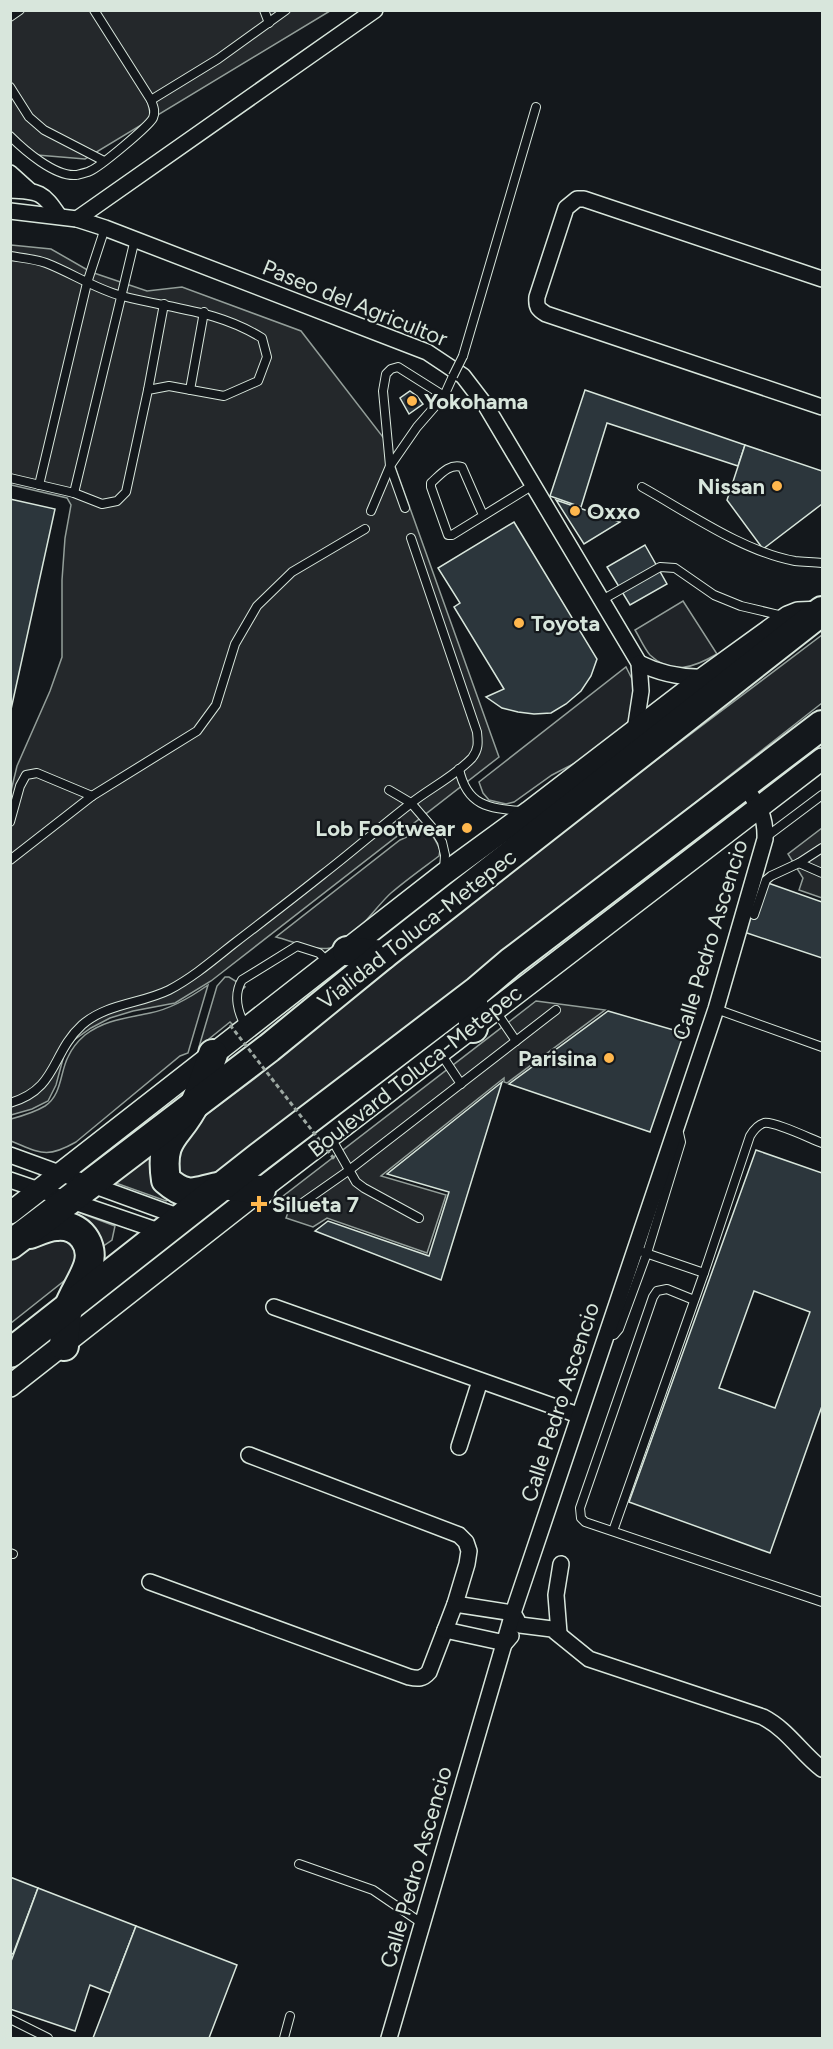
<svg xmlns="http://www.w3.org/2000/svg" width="833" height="2049" font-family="Figtree,sans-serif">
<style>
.green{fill:#202428;stroke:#939e99;stroke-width:1.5}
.parking{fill:#24282b;stroke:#939e99;stroke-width:1.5}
.building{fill:#2c363c;stroke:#d8e6dc;stroke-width:1.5;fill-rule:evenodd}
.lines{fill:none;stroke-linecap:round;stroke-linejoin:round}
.lane-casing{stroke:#d8e6dc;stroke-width:10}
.street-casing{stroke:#d8e6dc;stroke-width:18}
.secondary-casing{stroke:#d8e6dc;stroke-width:24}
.highway-casing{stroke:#d8e6dc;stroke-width:32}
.lane{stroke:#14181c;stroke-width:8}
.street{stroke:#14181c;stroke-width:15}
.secondary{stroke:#14181c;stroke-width:21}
.highway{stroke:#14181c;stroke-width:28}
.lane-bridge-casing{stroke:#d8e6dc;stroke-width:10;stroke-linecap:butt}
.path-bridge{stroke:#9da8a2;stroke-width:3;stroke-dasharray:4.5 3;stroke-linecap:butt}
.lane-bridge{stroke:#14181c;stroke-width:8}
.poi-dot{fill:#ffb74d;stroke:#14181c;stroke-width:2}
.labels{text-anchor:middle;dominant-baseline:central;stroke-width:4.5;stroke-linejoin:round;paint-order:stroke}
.street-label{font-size:22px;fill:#d8e6dc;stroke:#14181c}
.poi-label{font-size:22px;font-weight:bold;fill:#d8e6dc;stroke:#14181c;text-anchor:start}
</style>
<rect width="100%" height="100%" fill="#14181c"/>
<g class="green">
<path d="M683,601L717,654C695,667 672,676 650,655C644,648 640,638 635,630Z"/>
<path d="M822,635V703L224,1173L190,1185L173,1169L176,1144L194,1124L258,1076L464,905Z"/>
<path d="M626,667L635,685L631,716L626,725L579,761L552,775L514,802L506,804L489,800L483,793L479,782Z"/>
<path d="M420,831C432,830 436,841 440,850L439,856C423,868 406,880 391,893C375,907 351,945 330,948C314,951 292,941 276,937L400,840Z"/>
<path d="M225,977H229L245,987L238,994L239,1026L236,1028L230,1022L199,1047L217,986Z"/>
<path d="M208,985L188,1053L180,1056L76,1142C46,1159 41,1153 11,1141V1119C22,1116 35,1112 45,1106C62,1095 60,1072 68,1057C72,1048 78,1041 85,1035C104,1020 127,1018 150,1013C171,1009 191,997 208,985Z"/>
<path d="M155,1144L177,1196L166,1201L113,1182Z"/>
<path d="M70,1209L115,1226L112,1240L96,1251L88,1226Z"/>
<path d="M60,1232L80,1255L74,1273L11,1323L10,1260Z"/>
</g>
<g class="parking">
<path d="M10,11H330L85,159L37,155L11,138Z"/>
<path d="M11,245L51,249L91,272L147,291L182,287L301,331L386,441L499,757L211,981L175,1003L133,1011L110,1018L91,1028L74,1040L64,1055L56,1085L48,1101L32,1109L11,1115V791L17,766L50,691L62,657V580L65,538L71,505L67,498L11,485Z"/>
<path d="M822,828V898L799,890L803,878L788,854Z"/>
<path d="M536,1001L605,1010L507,1083L504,1082V1078L381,1176L446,1195L427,1253L327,1218L313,1227L286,1218L291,1204L278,1200Z"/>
</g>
<g class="building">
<path d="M585,390L745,445L738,466L607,423L581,507L550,496Z"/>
<path d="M410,391L417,396L423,404L409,414L400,398Z"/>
<path d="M745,445L822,471V504L763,549L727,500Z"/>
<path d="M10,499L55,509L10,714Z"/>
<path d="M556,500L620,522L584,544Z"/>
<path d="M514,522L597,659L591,676L581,691L566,704L551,713L534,714L518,712L502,708L486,697L504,689L454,607L460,603L438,568Z"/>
<path d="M645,545L667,584L630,605L607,567Z"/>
<path d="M768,883L822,902V958L744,932L751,914Z"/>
<path d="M608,1011L684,1033L650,1132L509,1084Z"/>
<path d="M502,1082L441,1280L315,1231L328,1221L429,1256L449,1192L387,1174Z"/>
<path d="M756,1150L822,1173V1406L770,1553L629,1502ZM754,1291L810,1312L775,1408L719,1388Z"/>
<path d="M10,1877L38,1888L13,1954L10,1953Z"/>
<path d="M38,1888L136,1926L110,1993L90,1985L75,2031L10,2009V1964Z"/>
<path d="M136,1926L237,1965L209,2038H93Z"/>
</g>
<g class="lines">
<defs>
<g id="lane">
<path d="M94,10L151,100L218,59L286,10"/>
<path d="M264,10L269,23"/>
<path d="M10,17L20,10"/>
<path d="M10,87L29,117L44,130L104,161"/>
<path d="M10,136C24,150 55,177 76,175C80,174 86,173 90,171C100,167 149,126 153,118C156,111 153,106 151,100"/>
<path d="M10,256C22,258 35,259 46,263C72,273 95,289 122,296C172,309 217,310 262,338L267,357L258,381L224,396L169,386L148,390L126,492L117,501L102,504L74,493L10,478"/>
<path d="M463,356L536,107"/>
<path d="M148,390L164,304"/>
<path d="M190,390L204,312"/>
<path d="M39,485L87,283L105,228"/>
<path d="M642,487C687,512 744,552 795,561C804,562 813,562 822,563"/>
<path d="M74,493L135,239"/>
<path d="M405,508L390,466L383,391L386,374L391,369L398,367L444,396"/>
<path d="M371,511L390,466L417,427L444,396L453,376"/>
<path d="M483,515L462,467C449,463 440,475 431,483V487L448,535H452L533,485"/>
<path d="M602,600L660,567L675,568L714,595L741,606L783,616"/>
<path d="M459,769C467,806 488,808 521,811"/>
<path d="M389,790L411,803L436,832L442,842L445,855L444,869"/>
<path d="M10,822L20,786L26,775L37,773L92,796"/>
<path d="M766,837L822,795"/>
<path d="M822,848L799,863L822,873"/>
<path d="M10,860L92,796L197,731L216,705L235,644L257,606L292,572L365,529"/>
<path d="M754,915L766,880L771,876L799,863"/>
<path d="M716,1009L822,1047"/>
<path d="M495,1010L516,1041"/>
<path d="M246,1027C238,1013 233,995 242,980L297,946L319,953L329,963"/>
<path d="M441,1054L461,1084"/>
<path d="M10,1103C58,1089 51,1053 82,1025C107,1003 141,1004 169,990C192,978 212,961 232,945C262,922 292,899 322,875C352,852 380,827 410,804C430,788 455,776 472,758C479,749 478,742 477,732L411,538"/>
<path d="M331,1138L356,1182L364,1188L419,1218"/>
<path d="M298,1206L348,1171L556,1010"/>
<path d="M704,1273L750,1136C753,1131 757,1125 764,1123C774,1121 811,1139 822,1143"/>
<path d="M694,1300L667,1289L657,1291L653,1297L580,1508L581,1518L585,1522L822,1602"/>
<path d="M608,1335H614L619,1329L647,1253L681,1142L679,1133L675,1132"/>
<path d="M613,1531L704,1273L634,1249"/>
<path d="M10,1553L13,1554"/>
<path d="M299,1864L373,1890L423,1924"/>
<path d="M10,2019L48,2038"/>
<path d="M284,2038L290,2016"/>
</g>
<g id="street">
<path d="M10,173L30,191"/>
<path d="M10,190C39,191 43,192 59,216"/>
<path d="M10,211L77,219L105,228L427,352L463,376L486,406L639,663L641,691L635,730"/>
<path d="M77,219L375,10"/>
<path d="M822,279L584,199H577L566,208L537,297C536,307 538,309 546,314L822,407"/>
<path d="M639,663C661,674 681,678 705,677"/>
<path d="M10,1155L183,1218"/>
<path d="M10,1180L165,1233"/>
<path d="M274,1307L578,1415"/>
<path d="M459,1447L480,1381"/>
<path d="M150,1582L409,1677C418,1679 423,1679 429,1672L455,1604L467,1564L469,1551L466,1542L459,1535L249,1455"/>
<path d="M455,1604L513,1613L517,1620"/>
<path d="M520,1625L552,1629L589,1659L763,1717C788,1730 801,1753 822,1769"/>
<path d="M445,1630L505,1643L511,1636"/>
<path d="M559,1633L556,1595L561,1564"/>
<path d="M389,2038L513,1613L716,1009L765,839C766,814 757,804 744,785"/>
</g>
<g id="secondary">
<path d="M10,1213L444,874L529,812L705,677L788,617L798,613L822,612"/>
<path d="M10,1386L265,1186L822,759"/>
</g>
<g id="highway">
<path d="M347,951L383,955"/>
<path d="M473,1028V995"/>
<path d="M213,1054C207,1071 202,1088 195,1103C179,1137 159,1135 166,1180C190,1201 196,1190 223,1186C235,1185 249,1189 261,1190"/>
<path d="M30,1234C38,1231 48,1226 57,1226C80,1224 95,1245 88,1266C83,1281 73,1294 68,1309C65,1320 65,1334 64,1346"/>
<path d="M10,1245L269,1048L383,955L822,611"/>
<path d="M10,1353L259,1157L477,991L511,962L822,725"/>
</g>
</defs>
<use href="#lane" class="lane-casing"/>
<use href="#street" class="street-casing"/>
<use href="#secondary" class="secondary-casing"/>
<use href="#highway" class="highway-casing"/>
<use href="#lane" class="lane"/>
<use href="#street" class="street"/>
<use href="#secondary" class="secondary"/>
<use href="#highway" class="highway"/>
<defs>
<path id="lane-bridge" d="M453,376L463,356"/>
</defs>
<use href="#lane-bridge" class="lane-bridge-casing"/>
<path class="path-bridge" d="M230,1025L335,1160"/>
<use href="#lane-bridge" class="lane-bridge"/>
</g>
<g class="poi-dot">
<circle cx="412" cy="401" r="6"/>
<circle cx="777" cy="486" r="6"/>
<circle cx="575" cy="511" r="6"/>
<circle cx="519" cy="623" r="6"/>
<circle cx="467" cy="828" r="6"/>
<circle cx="609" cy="1058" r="6"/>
<path d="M256 1195h6v6h6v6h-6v6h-6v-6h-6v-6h6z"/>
</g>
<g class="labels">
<g class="street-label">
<text transform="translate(355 303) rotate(22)">Paseo del Agricultor</text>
<text transform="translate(417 929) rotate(-38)">Vialidad Toluca-Metepec</text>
<text transform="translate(710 940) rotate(-73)">Calle Pedro Ascencio</text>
<text transform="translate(415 1071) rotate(-38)">Boulevard Toluca-Metepec</text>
<text transform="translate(560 1402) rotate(-72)">Calle Pedro Ascencio</text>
<text transform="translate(416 1867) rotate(-74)">Calle Pedro Ascencio</text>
</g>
<g class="poi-label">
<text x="424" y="401">Yokohama</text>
<text x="765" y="486" text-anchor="end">Nissan</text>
<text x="587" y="511">Oxxo</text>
<text x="531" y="623">Toyota</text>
<text x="455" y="828" text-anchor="end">Lob Footwear</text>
<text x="597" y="1058" text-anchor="end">Parisina</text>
<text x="272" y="1204">Silueta 7</text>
</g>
</g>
<rect width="833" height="2049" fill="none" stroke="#d8e6dc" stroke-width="24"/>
</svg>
